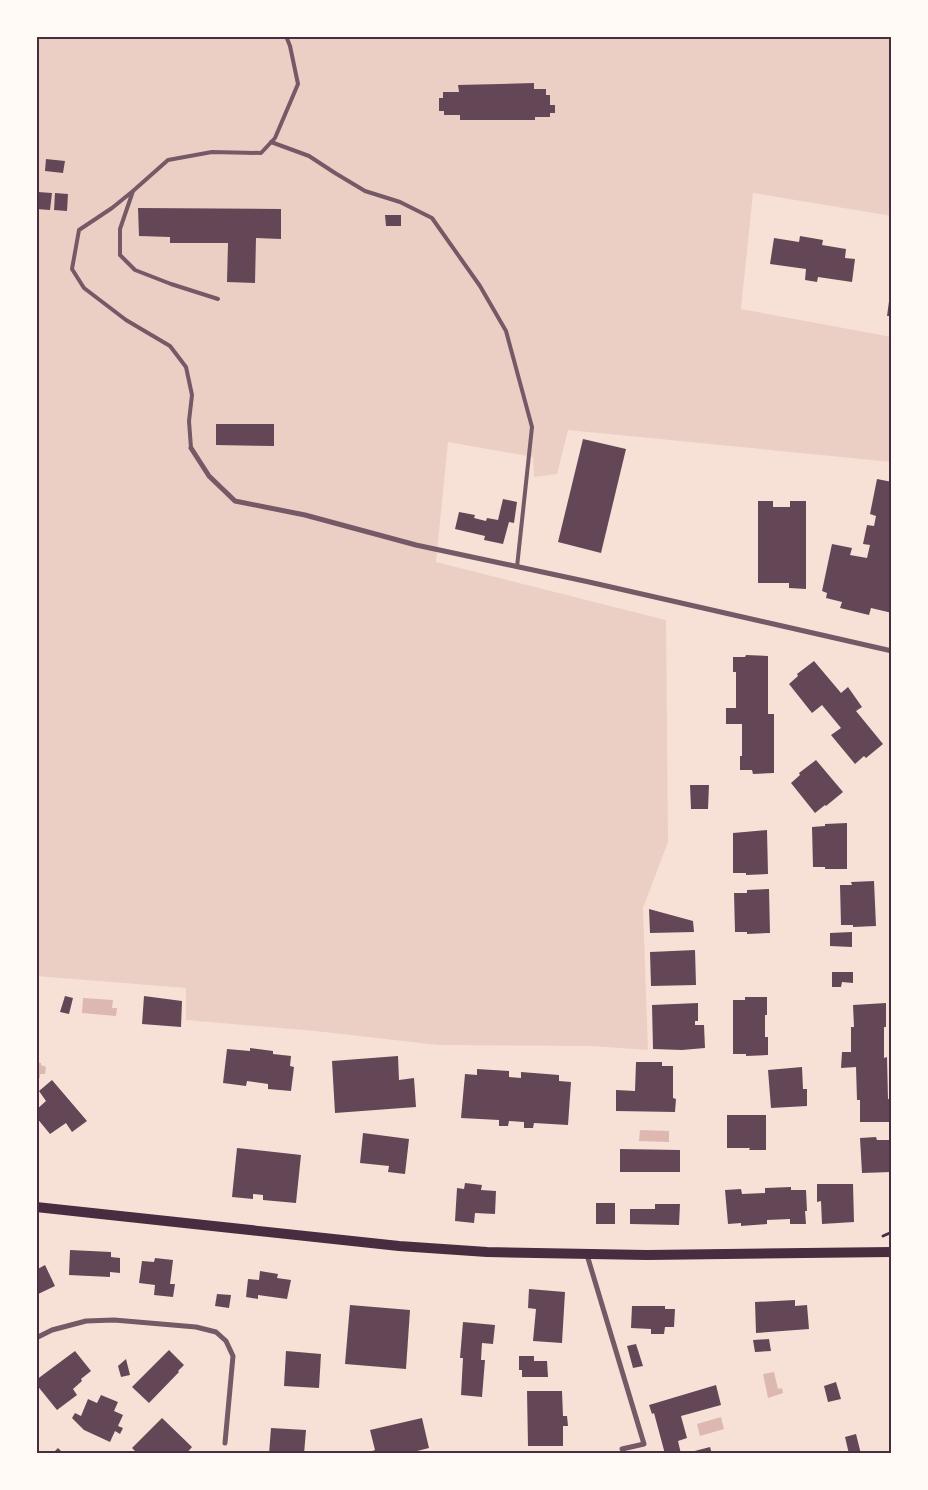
<svg xmlns="http://www.w3.org/2000/svg" width="928" height="1490" font-family="'Noto Serif',serif">
<style>
.green{fill:#ebcfc5}
.water{fill:#dcb8b0}
.building{fill:#644757}
.lines{fill:none;stroke-linecap:round;stroke-linejoin:round}
.path{stroke:#4a2c40;stroke-width:3}
.service{stroke:#755966;stroke-width:4}
.minor{stroke:#755966;stroke-width:5}
.secondary{stroke:#4a2c40;stroke-width:10}
.neatline{fill:none;stroke:#4a2c40;stroke-width:2}
</style>
<rect width="100%" height="100%" fill="#f7e1d7"/>
<path class="green" d="M36,36H892V216L753,193L741,309L892,337V462L568,430L557,474L534,477L533,457L448,442L436,562L666,620L668,842L643,908L648,1050L591,1046L438,1045L315,1031L186,1020V988L36,976Z"/>
<g class="water">
<path d="M83,998L113,1000L112,1008H117L116,1016L82,1013Z"/>
<path d="M36,1062L41,1063V1065L46,1067L45,1074H40V1078H36Z"/>
<path d="M640,1130L669,1131V1142L639,1141Z"/>
<path d="M774,1372L778,1389L782,1388L783,1393L768,1398L763,1374Z"/>
<path d="M721,1417L724,1429L700,1436L697,1424Z"/>
</g>
<g class="building">
<path d="M534,83V89H546V95H550V105H555V113H550V117H535V120H460V115H444V111H439V98H443V92H459L458,85Z"/>
<path d="M46,159L65,161L63,173L45,171Z"/>
<path d="M38,192L52,193L50,210L36,209Z"/>
<path d="M55,193L68,194L67,211L54,210Z"/>
<path d="M138,208L281,209V239L256,238L255,283L227,282L228,243H170V237L139,236Z"/>
<path d="M385,215H401V226H386Z"/>
<path d="M800,236L823,240L822,245L846,249L845,258L855,259L852,282L818,277L817,282L805,280L806,269L770,264L774,238L799,242Z"/>
<path d="M890,294H892V316H887Z"/>
<path d="M216,424H274V446L216,445Z"/>
<path d="M583,439L626,449L601,553L558,542Z"/>
<path d="M877,479L892,482V613L871,608L869,615L840,608L842,602L826,598L827,593L822,591L832,544L852,548L850,555L867,558L870,545L863,544L867,525L874,526L876,516L870,514Z"/>
<path d="M503,499L517,502L514,523L509,522L503,544L484,540L485,536L455,529L459,512L475,515L474,518L486,521L487,518L498,520Z"/>
<path d="M758,501H773V507H790V501H806V589L789,588V583H758Z"/>
<path d="M746,655L768,656V714H774V773L753,774L752,770H740V756H742V724H726V708H736V672H733V657H745Z"/>
<path d="M814,661L841,693L848,687L862,707L856,711L883,744L866,758L864,756L855,764L831,735L841,728L822,705L812,713L789,684L798,676L797,674Z"/>
<path d="M816,760L843,792L826,806L825,805L815,813L791,783L800,775L799,773Z"/>
<path d="M690,785H709L708,809H691Z"/>
<path d="M847,823V869H825V867H813L812,827L825,826V824Z"/>
<path d="M767,830L768,874L746,875V873H733V833Z"/>
<path d="M874,881L876,926L853,927V925H841L840,885H852L851,882Z"/>
<path d="M769,889L770,933L747,934V932H735L734,893H747V890Z"/>
<path d="M649,909L693,921L694,932L650,933Z"/>
<path d="M852,932V947L830,946V933Z"/>
<path d="M695,950L696,985L651,986L650,952Z"/>
<path d="M832,972H853V983L842,982L841,987H832Z"/>
<path d="M65,996L73,998L69,1014L60,1012Z"/>
<path d="M144,996L182,1001L181,1027L142,1024Z"/>
<path d="M745,997H767V1015H765V1037H768V1055L746,1056V1054H733V1000H745Z"/>
<path d="M698,1003V1021H695V1025H704L705,1048L682,1050L653,1049L652,1005Z"/>
<path d="M886,1003V1027H884V1058L887,1057L888,1099H892V1122H860V1100H857L856,1067L841,1068L842,1052H851V1027H854L853,1005Z"/>
<path d="M250,1048L273,1051V1054L291,1056L290,1066L294,1067L291,1091L268,1089V1084L247,1081L246,1086L223,1083L227,1049L250,1051Z"/>
<path d="M398,1056L399,1080L414,1078L416,1107L335,1113L332,1061Z"/>
<path d="M636,1062H662V1066H673V1098L676,1099L675,1112L616,1111V1090L635,1091Z"/>
<path d="M802,1067L803,1089H807V1106L771,1108L768,1070Z"/>
<path d="M477,1069L509,1071V1077L521,1078V1072L559,1075V1081L571,1082L568,1125L534,1123L533,1128H524V1122L509,1121L508,1126H499V1120L461,1118L465,1074L477,1075Z"/>
<path d="M52,1080L87,1121L72,1132L66,1123L50,1134L36,1117V1110L46,1101L39,1091Z"/>
<path d="M727,1115H766V1150H749L750,1148H727Z"/>
<path d="M363,1133L409,1139L405,1174L388,1172L389,1166L360,1163Z"/>
<path d="M876,1137L877,1140H892V1172L862,1173L860,1138Z"/>
<path d="M237,1148L301,1155L296,1203L263,1200V1195L253,1194V1199L232,1197Z"/>
<path d="M620,1149L680,1150V1172H620Z"/>
<path d="M465,1183L482,1185L481,1190L496,1191L495,1214L475,1213L474,1223L455,1221L457,1188L464,1189Z"/>
<path d="M817,1184H853L854,1222L822,1224L821,1201L817,1202Z"/>
<path d="M791,1187V1190H806L807,1211H805L806,1224H790V1219L767,1220V1224L741,1226V1223L728,1224L725,1190L741,1189L742,1194L765,1193V1188Z"/>
<rect x="596" y="1203" width="19" height="21"/>
<path d="M655,1204H680L679,1225L630,1224V1209H655Z"/>
<path d="M70,1250L111,1252V1257L120,1258V1273L110,1272V1277L69,1275Z"/>
<path d="M155,1258L173,1260L170,1284H175L173,1297L154,1295L155,1285L139,1283L142,1261L154,1262Z"/>
<path d="M45,1265L55,1286L36,1295V1270Z"/>
<path d="M260,1271L278,1274L277,1278L291,1280L287,1299L258,1295V1299L246,1297L248,1279L259,1280Z"/>
<path d="M529,1289L565,1292L562,1343L533,1341L536,1309L528,1308Z"/>
<path d="M217,1294L231,1295L229,1308L215,1306Z"/>
<path d="M795,1300V1306L807,1305L809,1329L756,1333L755,1302Z"/>
<path d="M350,1305L410,1310L406,1369L345,1364Z"/>
<path d="M632,1306H665V1309H675L674,1327H665L664,1334H651V1329L631,1328Z"/>
<path d="M463,1322L495,1325L493,1344L482,1343L481,1360H485L482,1397L461,1395L463,1358H460Z"/>
<path d="M769,1339L771,1351L755,1352L753,1340Z"/>
<path d="M636,1344L643,1366L633,1368L627,1346Z"/>
<path d="M169,1350L184,1365L178,1371L179,1372L149,1403L132,1387Z"/>
<path d="M75,1351L91,1371L81,1379L82,1381L73,1389L77,1395L57,1410L36,1384V1380Z"/>
<path d="M286,1351L321,1354L319,1388L284,1386Z"/>
<path d="M519,1356H534V1361H547L548,1377H522V1370H519Z"/>
<path d="M126,1359L130,1375L121,1377L118,1366Z"/>
<path d="M836,1382L841,1399L828,1402L824,1386Z"/>
<path d="M716,1385L721,1405L681,1416L687,1438L678,1441L681,1454H665L654,1413L652,1414L649,1405Z"/>
<path d="M527,1391H562L563,1416H567L568,1426H563V1446H528Z"/>
<path d="M101,1395L118,1402L114,1411L123,1415L118,1426L123,1428L120,1434L115,1431L110,1442L84,1430L72,1418L75,1413L81,1416L88,1399L97,1403Z"/>
<path d="M162,1418L192,1447L186,1454H169L167,1452L166,1454H138L132,1448Z"/>
<path d="M422,1418L429,1448L405,1454H364L375,1450L370,1430Z"/>
<path d="M271,1428L306,1430L304,1454H269Z"/>
<path d="M856,1434L861,1454H849L845,1437Z"/>
<path d="M710,1447L712,1454H687V1453Z"/>
<path d="M58,1448L64,1454H52Z"/>
</g>
<g class="lines">
<path class="path" d="M883,1236L892,1232"/>
<g class="service">
<path d="M271,142L309,156L335,173L365,191L400,202L432,218L480,286L506,331L532,427L517,567"/>
<path d="M133,191L112,208L79,230L72,269L84,288L126,320L170,346L186,367L192,395L189,421L191,448"/>
<path d="M218,299L171,284L135,270L120,255V229L133,191L168,160L212,152L261,153L275,138L298,84L290,46L286,36"/>
</g>
<g class="minor">
<path d="M191,448L209,476L235,501L305,515L416,545L589,582L892,651"/>
<path d="M587,1255L644,1444L622,1449"/>
<path d="M36,1338L52,1330L86,1321L114,1320L196,1327L216,1332L226,1341L233,1356L225,1443"/>
</g>
<path class="secondary" d="M36,1207L399,1246L487,1252L647,1255L892,1252"/>
</g>
<rect width="928" height="1490" fill="none" stroke="#fffaf5" stroke-width="75"/>
<rect x="38" y="38" width="852" height="1414" class="neatline"/>
</svg>
